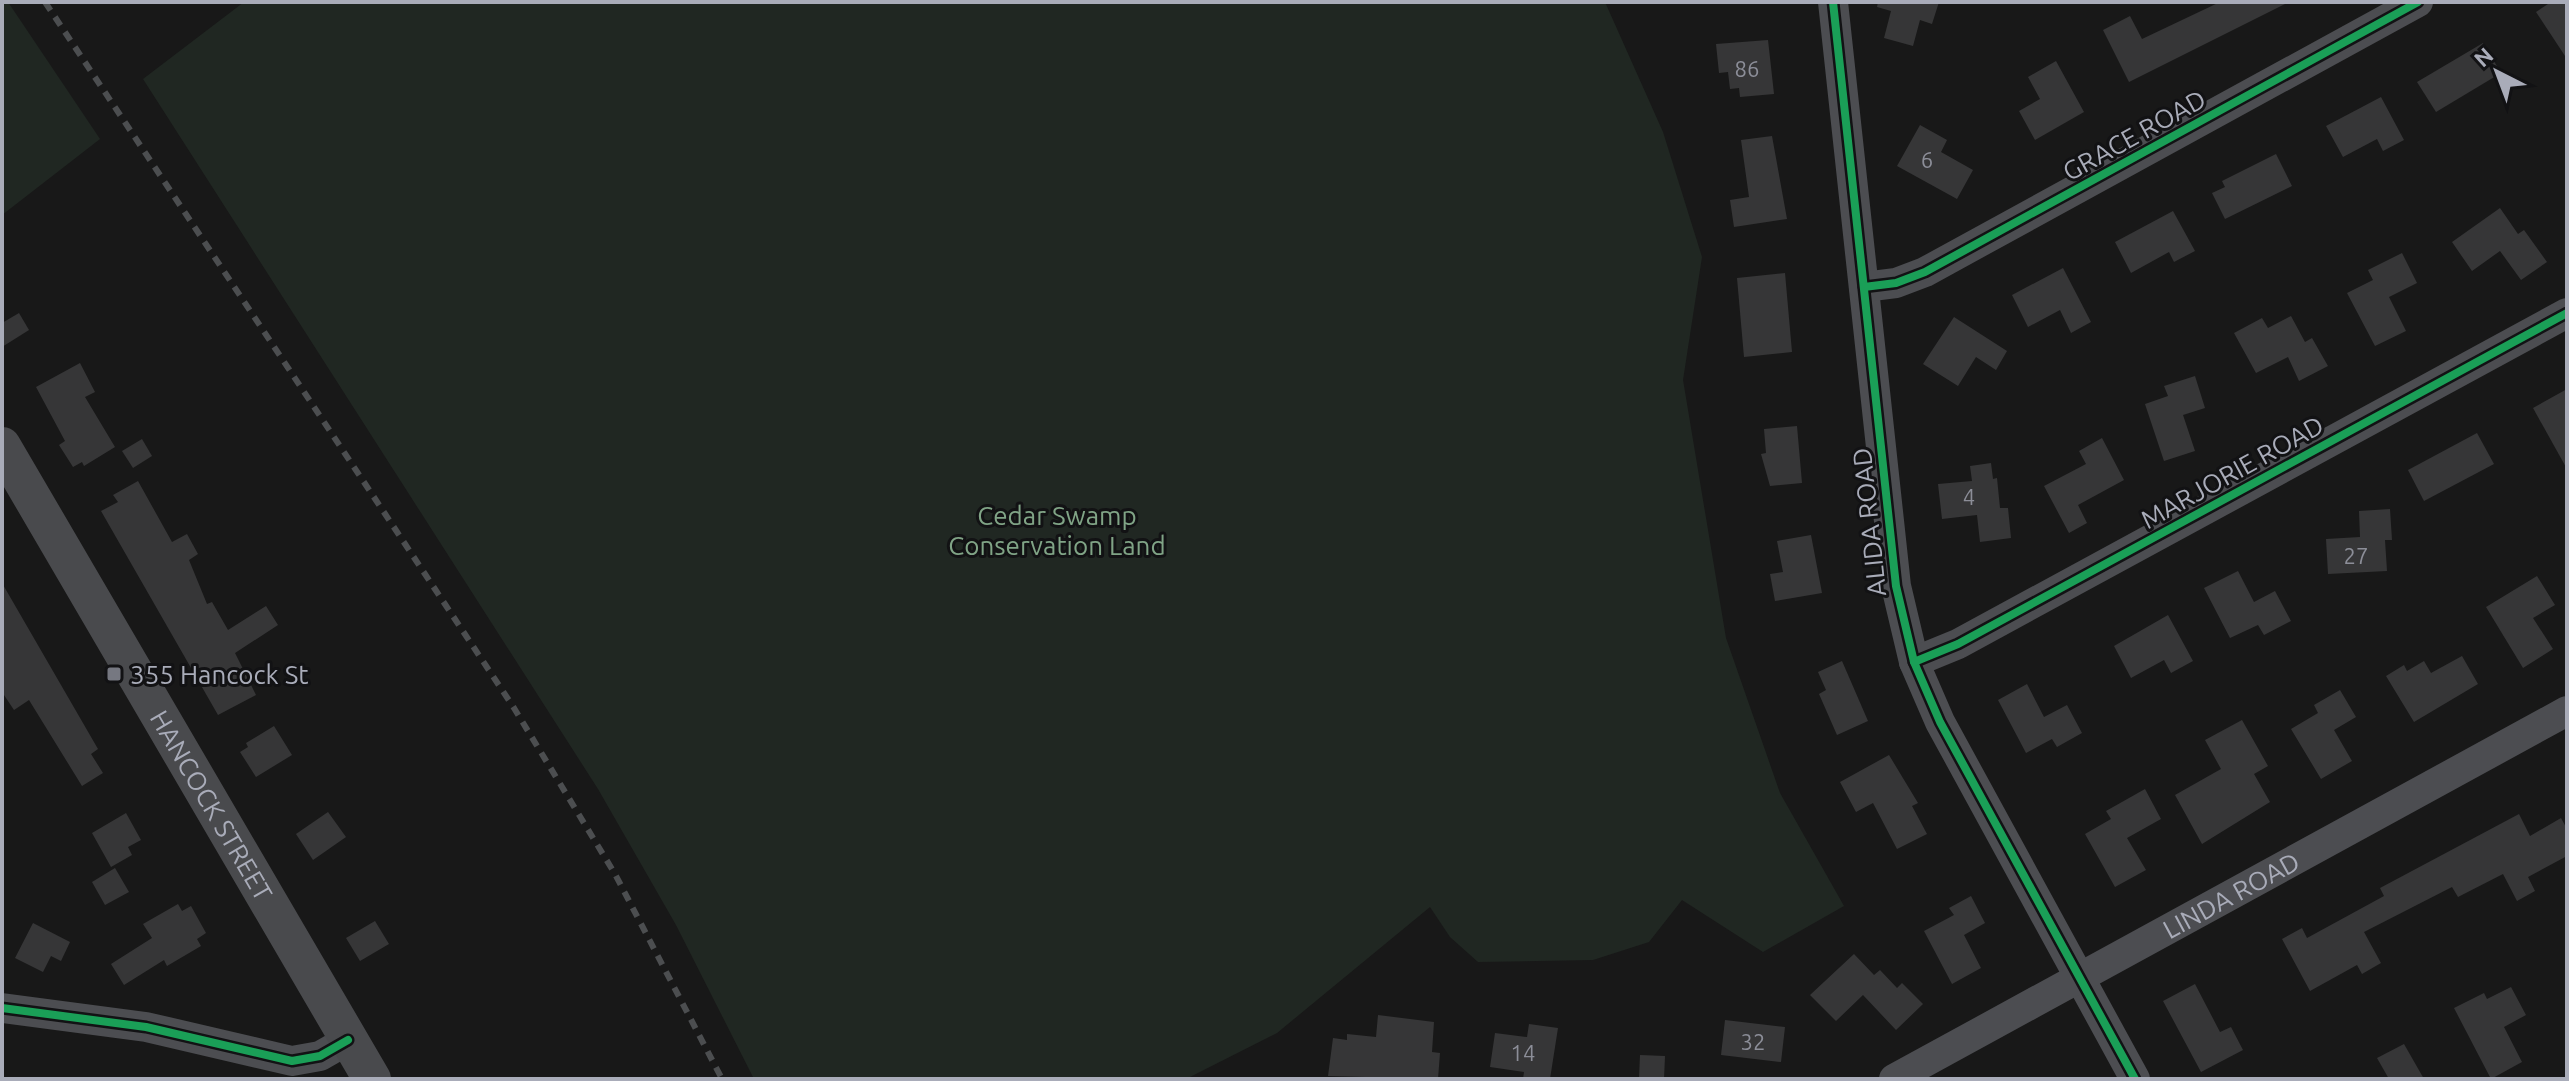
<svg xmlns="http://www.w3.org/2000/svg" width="2569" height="1081" font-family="Ubuntu,sans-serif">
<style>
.green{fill:#202722}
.building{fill:#363637}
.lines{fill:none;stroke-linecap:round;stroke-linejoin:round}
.minor{stroke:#4c4d51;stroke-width:30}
.major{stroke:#494a4d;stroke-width:38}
.rail{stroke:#4c4e50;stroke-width:6;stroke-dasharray:10 8;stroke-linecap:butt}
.cycleway-casing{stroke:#121214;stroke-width:13}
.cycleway{stroke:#1a9f57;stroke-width:8}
.poi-dot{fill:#767881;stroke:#121214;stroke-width:3}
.labels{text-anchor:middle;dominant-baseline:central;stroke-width:6;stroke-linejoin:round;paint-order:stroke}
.number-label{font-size:22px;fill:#8c8e98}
.street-label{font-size:26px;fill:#a9acb9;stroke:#121214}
.park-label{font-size:26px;fill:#80a486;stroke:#121214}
.poi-label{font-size:26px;fill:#a9acb9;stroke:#121214;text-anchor:start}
</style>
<rect width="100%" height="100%" fill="#181818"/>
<g class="green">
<path d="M2,2H8L100,139L2,215Z"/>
<path d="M244,2H1605L1663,132L1702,257L1683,380L1726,638L1780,793L1844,906L1763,952L1682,900L1649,942L1593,960L1478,962L1450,937L1430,907L1277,1033L1186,1079H754L676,925L598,789L143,79Z"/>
</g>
<g class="building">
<path d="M1878,2H1939L1932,24L1920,20L1913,46L1884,38L1891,11L1877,7Z"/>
<path d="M2220,2H2289L2129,82L2103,30L2130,16L2142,39Z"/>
<path d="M2551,2H2567V59L2536,12Z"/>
<path d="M1768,40L1774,94L1740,97L1739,88L1730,89L1728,72L1719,73L1716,44Z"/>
<path d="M2483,43L2501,73L2436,112L2417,82Z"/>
<path d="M2056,61L2084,112L2035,140L2019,111L2040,99L2028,77Z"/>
<path d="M2381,97L2404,140L2383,151L2377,139L2343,157L2326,126Z"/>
<path d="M1920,125L1947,140L1941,152L1973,170L1957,199L1897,166Z"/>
<path d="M1772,136L1787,219L1734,227L1730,200L1749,197L1741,140Z"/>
<path d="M2276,154L2292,186L2225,219L2212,193L2225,187L2222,181Z"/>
<path d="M2500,208L2518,234L2524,230L2547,262L2521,280L2500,251L2472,271L2452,242Z"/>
<path d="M2173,211L2195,251L2174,262L2169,252L2131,273L2115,242Z"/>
<path d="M2402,253L2417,283L2389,297L2406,331L2375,346L2347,293L2373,280L2368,270Z"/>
<path d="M2063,268L2091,322L2071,333L2060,310L2028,327L2012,295Z"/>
<path d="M1785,273L1792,352L1744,357L1737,278Z"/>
<path d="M19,313L29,330L2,347V323Z"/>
<path d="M2291,316L2305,342L2312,338L2328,366L2299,381L2288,357L2256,373L2234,333L2262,318L2268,328Z"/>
<path d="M1954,317L2007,351L1996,370L1976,357L1958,386L1923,364Z"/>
<path d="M80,363L95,392L85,397L115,447L84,466L82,462L73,467L59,445L65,441L36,387Z"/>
<path d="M2195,376L2205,408L2183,415L2195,451L2164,461L2145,404L2168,396L2164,386Z"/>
<path d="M2567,389V469L2533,408Z"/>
<path d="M1797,426L1802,483L1770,486L1761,454L1766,453L1764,429Z"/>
<path d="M2477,433L2494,464L2424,501L2408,470Z"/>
<path d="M2102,438L2124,480L2078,505L2087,523L2069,533L2044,486L2086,464L2079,451Z"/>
<path d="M142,439L152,456L133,468L122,451Z"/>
<path d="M1991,463L1993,479L1997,478L2000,508H2008L2011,538L1980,542L1977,515L1942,519L1938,484L1972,481L1970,466Z"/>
<path d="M138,481L172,542L187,534L198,554L189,560L207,604L212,602L228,630L266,606L278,625L235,653L256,695L218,715L101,511L118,502L113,495Z"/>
<path d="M2390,509L2392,540H2385L2387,571L2328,574L2326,539L2360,537L2359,511Z"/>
<path d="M1811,535L1822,593L1775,601L1770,574L1783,572L1777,541Z"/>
<path d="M2238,571L2254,602L2275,591L2291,621L2264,635L2258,625L2230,638L2204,588Z"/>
<path d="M2537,576L2555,605L2533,618L2553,649L2523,668L2486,607Z"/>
<path d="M2,583L98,749L91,754L103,773L82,786L29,700L14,710L2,692Z"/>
<path d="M2168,615L2193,661L2171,673L2164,660L2131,678L2114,646Z"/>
<path d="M2462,656L2478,684L2414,722L2386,676L2404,665L2407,671L2424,661L2431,673Z"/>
<path d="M1842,661L1868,721L1837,735L1819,694L1826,690L1818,672Z"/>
<path d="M2027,684L2044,717L2067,705L2082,733L2057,747L2052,739L2026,753L1998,700Z"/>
<path d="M2340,690L2356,717L2334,730L2352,761L2321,779L2291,729L2318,713L2314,705Z"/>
<path d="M2242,720L2268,766L2254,774L2270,802L2202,844L2175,795L2221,769L2205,740Z"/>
<path d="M274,726L292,755L256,777L240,752L248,747L246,743Z"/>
<path d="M1889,755L1918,803L1912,806L1927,834L1897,849L1873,803L1856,812L1840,782Z"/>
<path d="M2145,789L2161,819L2127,838L2146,870L2115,887L2085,834L2111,819L2106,811Z"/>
<path d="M328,812L346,837L313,860L296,834Z"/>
<path d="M126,813L141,840L128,847L132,855L111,867L92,833Z"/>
<path d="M2519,814L2530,836L2561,818L2567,829V856L2528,877L2535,891L2517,901L2503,874L2458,897L2452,887L2364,932L2381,963L2362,974L2357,965L2310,991L2282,939L2302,928L2307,938L2384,896L2380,888Z"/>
<path d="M115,868L129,892L105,905L92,882Z"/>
<path d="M1971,896L1985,923L1964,935L1981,968L1952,984L1924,931L1954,915L1949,908Z"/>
<path d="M178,904L182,911L191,906L206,933L197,939L201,946L167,966L164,960L124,985L111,964L152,938L143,924Z"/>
<path d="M375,921L389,944L360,961L346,938Z"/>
<path d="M33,923L70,942L61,961L51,956L43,972L15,958Z"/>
<path d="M1854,954L1874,975L1880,970L1897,988L1902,983L1923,1004L1896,1030L1863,995L1836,1021L1810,995Z"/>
<path d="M2195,984L2220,1032L2231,1027L2243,1050L2201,1072L2163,1001Z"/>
<path d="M2511,987L2526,1015L2504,1027L2522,1062L2491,1079L2454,1008L2484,993L2487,999Z"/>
<path d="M1378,1015L1434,1022L1432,1052L1440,1053L1438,1079L1328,1076L1333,1038L1347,1040V1034L1376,1037Z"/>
<path d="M1725,1020L1785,1027L1781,1062L1721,1055Z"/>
<path d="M1529,1024L1558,1028L1550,1079H1523L1524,1072L1490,1067L1495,1033L1527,1037Z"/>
<path d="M2404,1044L2424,1079H2389L2377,1058Z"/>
<path d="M1640,1055L1665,1056L1664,1079H1639Z"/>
</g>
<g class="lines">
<g class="minor">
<path d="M1833,2L1896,586L1914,662L1940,722L2135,1079"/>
<path d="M1864,287L1896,283L1925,272L2418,2"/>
<path d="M1914,662L1958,644L2567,313"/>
<path d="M2,1008L146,1027L292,1061L320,1056L348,1040"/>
<path id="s1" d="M1894,1079L2567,711"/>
</g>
<path class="major" id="s2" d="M2,446L372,1079"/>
<path class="rail" d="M45,2L514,708L615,874L722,1079"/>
<defs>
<g id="cycleway">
<path d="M1833,2L1896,586L1914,662L1940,722L2135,1079"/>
<path d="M1864,287L1896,283L1925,272L2418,2"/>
<path d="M1914,662L1958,644L2567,313"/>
<path d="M2,1008L146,1027L292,1061L320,1056L348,1040"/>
</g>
</defs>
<use href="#cycleway" class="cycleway-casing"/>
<use href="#cycleway" class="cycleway"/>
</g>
<rect class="poi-dot" x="106" y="666" width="16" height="16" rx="4"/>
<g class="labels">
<g class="number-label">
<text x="1747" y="68">86</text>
<text x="1927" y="159">6</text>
<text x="1969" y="496">4</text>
<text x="2356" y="555">27</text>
<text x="1753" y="1041">32</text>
<text x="1523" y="1052">14</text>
</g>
<g class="street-label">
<text transform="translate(2134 135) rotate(-29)">GRACE ROAD</text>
<text transform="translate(2232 472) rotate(-29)">MARJORIE ROAD</text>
<text transform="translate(1869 522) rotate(-96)">ALIDA ROAD</text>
<text stroke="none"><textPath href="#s2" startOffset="416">HANCOCK STREET</textPath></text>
<text stroke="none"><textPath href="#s1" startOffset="384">LINDA ROAD</textPath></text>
</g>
<g class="park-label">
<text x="1057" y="515">Cedar Swamp<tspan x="1057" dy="30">Conservation Land</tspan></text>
</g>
<g class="poi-label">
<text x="130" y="674">355 Hancock St</text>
</g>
</g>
<rect width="2569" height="1081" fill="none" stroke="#a9acb9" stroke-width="8"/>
<g transform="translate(2497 72) rotate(318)" stroke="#121214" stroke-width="6" paint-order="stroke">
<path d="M0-6L14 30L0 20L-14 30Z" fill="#a9acb9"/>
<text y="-12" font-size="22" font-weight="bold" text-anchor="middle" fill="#a9acb9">N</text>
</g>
</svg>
